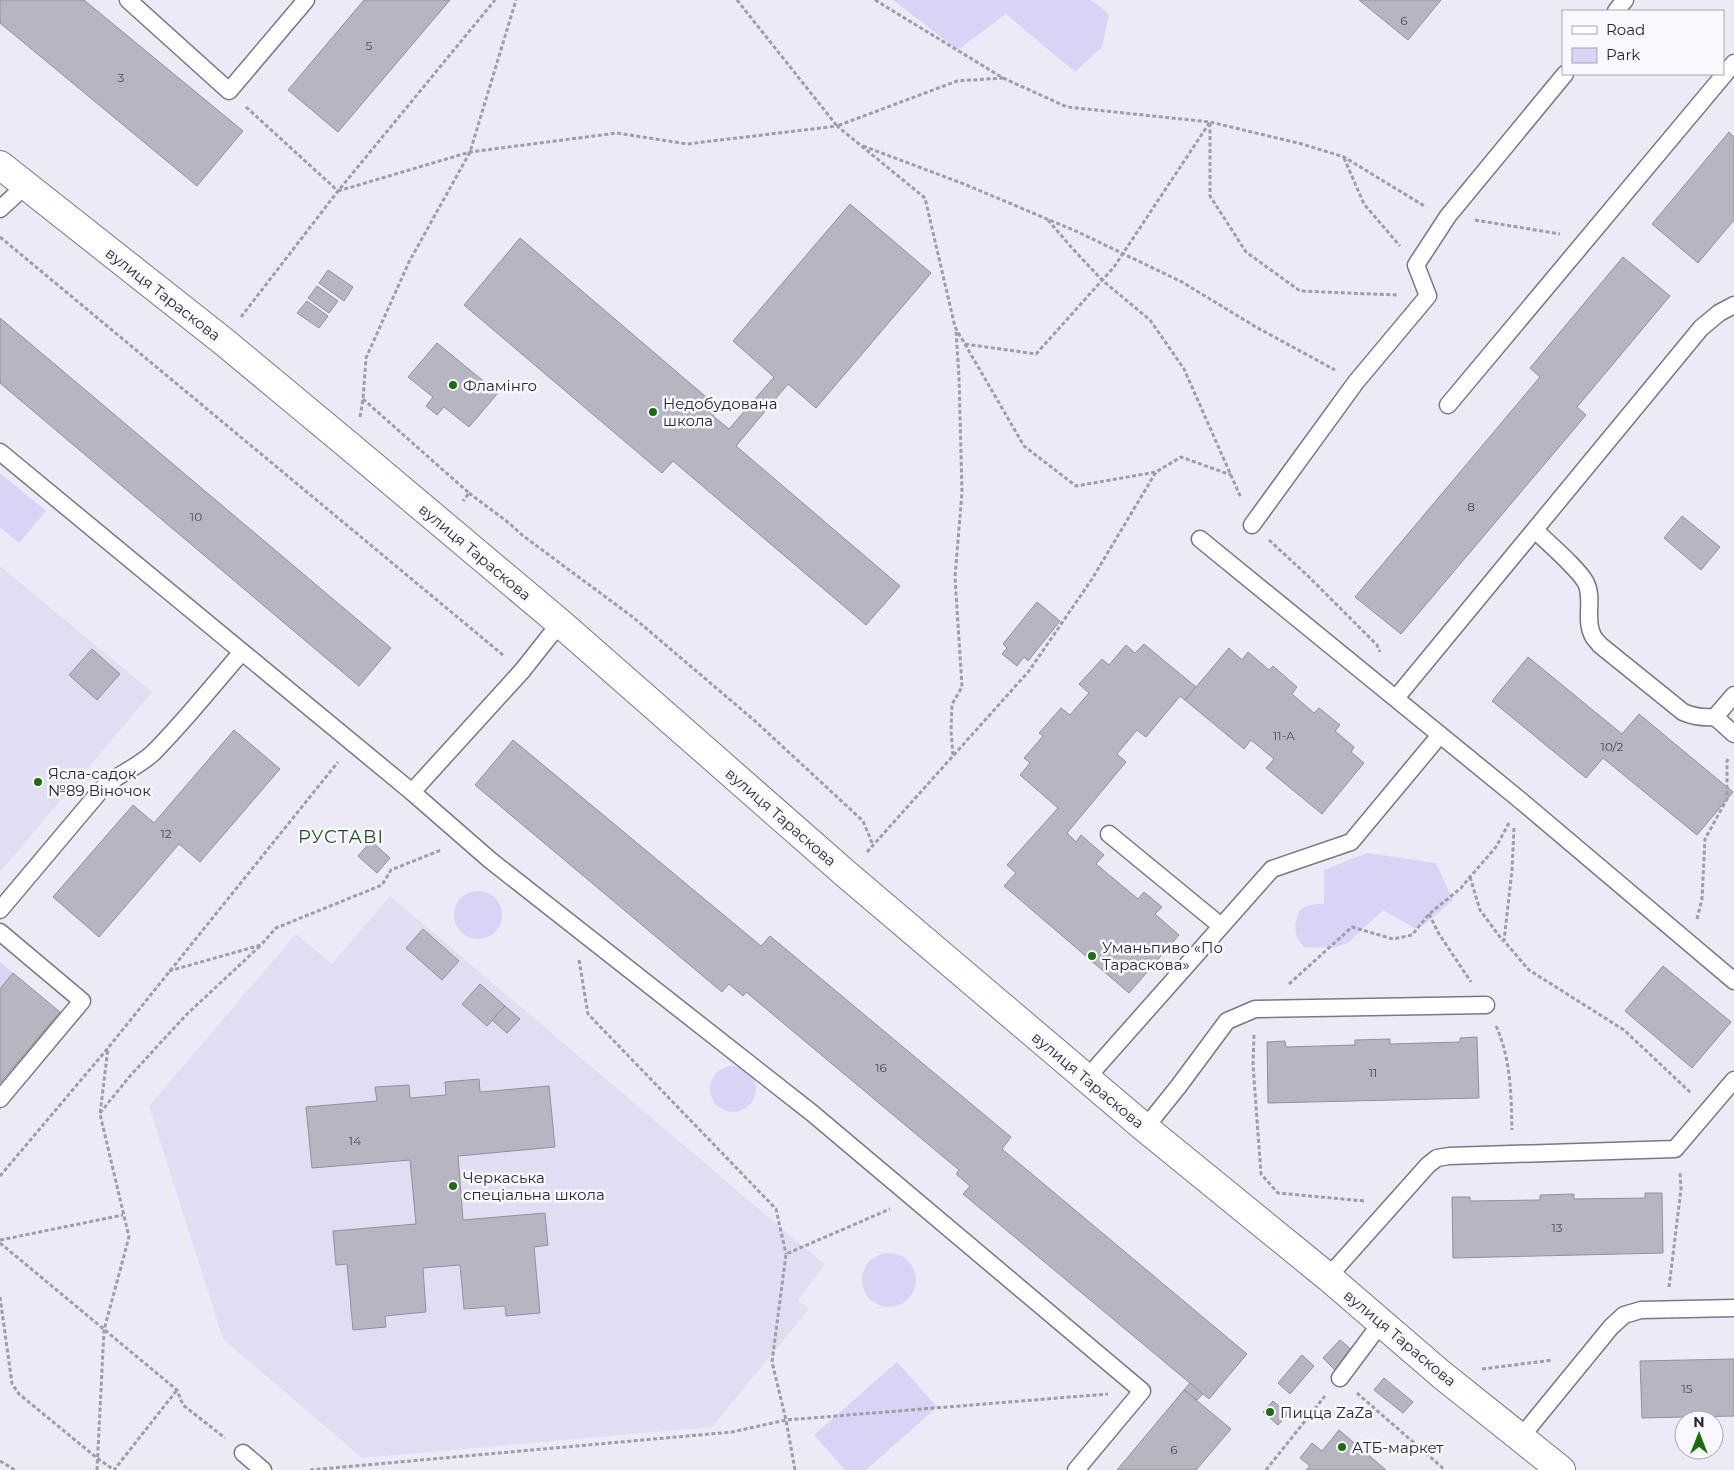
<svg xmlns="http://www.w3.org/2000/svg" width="1734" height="1470" font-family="Montserrat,sans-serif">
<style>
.built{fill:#e1def3}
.green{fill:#d9d4f6}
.building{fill:#b7b5c2;stroke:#91909c}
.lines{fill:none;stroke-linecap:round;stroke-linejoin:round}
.lane-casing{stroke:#787783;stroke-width:19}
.street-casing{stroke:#787783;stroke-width:30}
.path{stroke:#9f9da7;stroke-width:3;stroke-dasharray:4 2.5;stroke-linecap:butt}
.lane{stroke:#fff;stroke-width:16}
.street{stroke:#fff;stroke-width:28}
.poi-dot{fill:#1c6d11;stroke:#f9f8fe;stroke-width:2}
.labels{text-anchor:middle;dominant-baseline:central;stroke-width:5;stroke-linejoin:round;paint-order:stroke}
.number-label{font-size:12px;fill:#4c4b52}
.street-label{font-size:15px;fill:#29282d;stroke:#f9f8fe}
.poi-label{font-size:15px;fill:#29282d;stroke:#f9f8fe;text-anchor:start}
.quarter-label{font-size:18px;letter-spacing:1px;fill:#20511a;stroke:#f9f8fe}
</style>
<rect width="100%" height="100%" fill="#eceaf7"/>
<g class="built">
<path d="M0,566L152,692L0,872Z"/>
<path d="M390,896L825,1265L798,1300L809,1309L712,1427L362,1458L223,1339L149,1106L296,934L332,964Z"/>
</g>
<g class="green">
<path d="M893,0H1091L1109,14L1102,47L1075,72L1006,14L958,50Z"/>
<path d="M0,473L46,511L19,543L0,527Z"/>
<path d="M1367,853L1436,863L1453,900L1423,926L1414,928L1383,910L1348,943L1333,948L1304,947L1297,938L1295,925L1299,911L1306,906L1324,903V870Z"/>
<circle cx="478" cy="915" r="24"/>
<path d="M0,962L13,973L0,989Z"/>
<circle cx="733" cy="1089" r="23"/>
<circle cx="889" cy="1280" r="27"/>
<path d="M897,1362L937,1407L866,1470H845L814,1435Z"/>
</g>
<g class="building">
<path d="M0,0H84L243,131L197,186L0,23Z"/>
<path d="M364,0H450L338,132L288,90Z"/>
<path d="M1359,0H1441L1408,40Z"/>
<path d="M1729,132L1734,137V220L1698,263L1652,224Z"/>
<path d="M850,204L931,273L816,408L788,384L736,446L900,586L866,625L673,461L662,473L464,305L520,238L719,408L713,416L729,429L774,377L733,341Z"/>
<path d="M1623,257L1670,296L1577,407L1586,415L1401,634L1355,597L1540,377L1530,368Z"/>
<path d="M328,270L353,287L344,301L319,283Z"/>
<path d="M317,286L338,301L329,313L308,298Z"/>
<path d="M307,301L328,316L319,328L297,313Z"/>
<path d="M0,318L391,648L359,686L0,383Z"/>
<path d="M437,343L498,393L469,427L444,407L437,415L426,406L433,397L408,377Z"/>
<path d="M1682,516L1720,547L1701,570L1664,538Z"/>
<path d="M1037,602L1060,621L1028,661L1024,657L1017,666L1002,654L1007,648L1003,644Z"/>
<path d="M1144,644L1196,687L1185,700L1180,696L1146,737L1137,730L1117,754L1126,762L1067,833L1076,842L1081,835L1104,855L1096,864L1138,899L1144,892L1162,907L1155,914L1179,935L1129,993L1004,886L1016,873L1007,865L1058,808L1020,775L1030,763L1024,758L1043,736L1039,733L1061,708L1070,715L1089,693L1079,684L1102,659L1109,665L1126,645L1135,653Z"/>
<path d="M1229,648L1242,660L1248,652L1269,670L1273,666L1297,687L1292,694L1314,713L1319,708L1340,725L1335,731L1354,747L1351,752L1364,763L1322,814L1266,768L1274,759L1251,740L1244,749L1185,700Z"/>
<path d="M92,649L120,674L97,700L69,675Z"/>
<path d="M1528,657L1622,734L1639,714L1733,792L1697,835L1603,758L1586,778L1492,701Z"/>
<path d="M234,730L280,769L200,862L179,844L99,937L53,897L133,805L154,823Z"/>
<path d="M513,740L761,946L770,936L1011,1137L1002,1149L1247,1354L1209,1399L963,1194L970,1186L956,1174L959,1170L746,992L743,996L729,984L722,992L475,785Z"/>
<path d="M371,841L390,858L377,873L358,856Z"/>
<path d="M423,929L459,961L442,980L406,948Z"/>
<path d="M1663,966L1731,1022L1692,1068L1625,1011Z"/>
<path d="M13,973L60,1012L0,1083V989Z"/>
<path d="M480,984L505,1006L487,1026L462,1004Z"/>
<path d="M505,1006L520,1019L507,1033L492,1020Z"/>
<path d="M1477,1037L1479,1098L1268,1103L1267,1042L1285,1041L1286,1047L1355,1045V1040L1390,1039V1044L1460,1042V1038Z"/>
<path d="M479,1079L480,1092L549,1086L555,1147L458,1156L463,1220L545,1213L548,1245L534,1247L540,1313L506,1316L505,1306L464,1309L460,1265L423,1268L426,1312L385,1316L386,1327L353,1330L347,1264L336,1265L333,1231L416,1224L410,1160L312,1168L306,1107L377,1101L375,1087L409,1085L410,1098L446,1095L445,1082Z"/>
<path d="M1645,1193H1662L1663,1253L1453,1258L1452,1197H1470V1201L1540,1200V1195L1574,1194V1199L1645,1198Z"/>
<path d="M1340,1340L1353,1351L1336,1371L1323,1358Z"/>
<path d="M1302,1355L1314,1366L1290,1394L1278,1383Z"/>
<path d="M1734,1359V1416L1642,1418L1640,1361Z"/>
<path d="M1384,1378L1413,1402L1403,1413L1374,1390Z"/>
<path d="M1190,1383L1203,1394L1197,1400L1184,1390Z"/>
<path d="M1184,1390L1231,1429L1196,1470H1117Z"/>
<path d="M1273,1401L1288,1414L1278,1425L1263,1412Z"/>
<path d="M1339,1430L1386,1470H1306L1310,1466L1300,1458L1312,1443L1322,1451Z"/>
</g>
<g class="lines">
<defs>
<g id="lane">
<path d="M128,0L229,91L306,0"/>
<path d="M1616,11L1625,0"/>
<path d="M0,209L25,186"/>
<path d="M1448,405L1734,63"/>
<path d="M0,452L412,792L490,860L812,1113L1142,1391L1076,1470"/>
<path d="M1252,525L1356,382L1428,296L1416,265L1448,216L1565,74"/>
<path d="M1535,530C1548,543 1578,568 1586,583C1594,599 1584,620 1593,636C1594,639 1598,642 1600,645L1683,712C1694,717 1703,718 1715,717"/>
<path d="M1200,539L1520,800L1734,981"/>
<path d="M1734,695L1715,717L1734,734"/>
<path d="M1396,698L1701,328L1719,313L1734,305"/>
<path d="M412,792L522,671L560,623"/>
<path d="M1109,834L1221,926"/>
<path d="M0,910L101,790C116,774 138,768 154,752C185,721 213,685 242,652"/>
<path d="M0,932L82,1001L0,1099"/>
<path d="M1086,1079L1272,869L1351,842L1440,735"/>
<path d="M1145,1128L1178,1087L1227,1021L1255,1009L1486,1005"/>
<path d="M1328,1277L1428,1165L1437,1158L1449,1156L1675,1149L1734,1080"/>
<path d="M1340,1378L1381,1323"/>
<path d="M1521,1437L1611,1327L1624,1315L1641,1310L1734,1308"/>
<path d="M243,1453L263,1470"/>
</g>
<path id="street" d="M0,165L223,341L353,449L560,623L846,874L1145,1128L1328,1277L1442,1375L1561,1470"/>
</defs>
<use href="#lane" class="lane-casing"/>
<use href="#street" class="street-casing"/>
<g class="path">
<path d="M737,0L837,126L957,81L1003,78L875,0"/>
<path d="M1003,78L1067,107L1210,122L1302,144L1344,157L1426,207"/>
<path d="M246,107L338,191"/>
<path d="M1210,123V196L1246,252L1300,291L1397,295"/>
<path d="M863,146L964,184L1078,232L1182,282L1256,327L1335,370"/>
<path d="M1344,158L1364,204L1400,246"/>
<path d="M338,191L470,152L617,133L687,144L837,126L925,198L955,327L1024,446L1076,486L1156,472L1181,457L1231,475"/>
<path d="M1048,220L1072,248L1102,280L1150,320L1184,369L1241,498"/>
<path d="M1475,220L1560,234"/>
<path d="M0,237L503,655"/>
<path d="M241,317L338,191L495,0"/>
<path d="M965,344L1036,354L1114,267L1210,122"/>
<path d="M363,399L469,493L463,501"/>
<path d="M360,417L363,399L366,358L409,262L470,152L516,0"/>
<path d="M469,493L509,523L522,535L634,618L755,721L863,821L873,845"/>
<path d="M1269,540L1308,576L1377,645L1380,652"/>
<path d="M953,755L951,731L952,704L962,687L955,577L962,492L959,377L956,330"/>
<path d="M1514,828L1512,870L1504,941L1529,970L1624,1030L1691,1093"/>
<path d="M867,852L1029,671L1092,579L1156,472"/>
<path d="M1470,877L1480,910L1503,941"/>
<path d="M1429,914L1439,934L1471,982"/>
<path d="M1697,919L1702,899L1705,839L1727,799V761L1729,758"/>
<path d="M579,960L588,1014L776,1209L786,1254"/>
<path d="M169,971L261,945L276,928L382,885L391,870L441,850"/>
<path d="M1289,984L1352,927L1393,939L1412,935L1429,914L1461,888L1470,877L1496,847L1509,823"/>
<path d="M1496,1026C1511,1059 1511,1094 1512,1130"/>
<path d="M1254,1035L1253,1065L1261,1174L1278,1193L1364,1201"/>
<path d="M100,1113L130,1076L186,1015L260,946"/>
<path d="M0,1176L108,1048L338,762"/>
<path d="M0,1240L123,1215"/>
<path d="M0,1243L177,1390L183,1405L225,1438"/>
<path d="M1669,1287L1681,1189L1680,1171"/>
<path d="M0,1297L12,1384L19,1394L97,1458L114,1470L177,1390"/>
<path d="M1482,1369L1553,1360"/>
<path d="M1357,1393L1445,1470"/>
<path d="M0,1461L15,1470"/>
<path d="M97,1470L104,1330L129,1237L100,1114L108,1048"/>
<path d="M310,1470L732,1432L786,1420L1108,1394"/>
<path d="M795,1470L786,1420L772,1362L786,1254L890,1209"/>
<path d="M1266,1470L1325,1396"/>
</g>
<use href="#lane" class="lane"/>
<use href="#street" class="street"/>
</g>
<g class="poi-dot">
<circle cx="453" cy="385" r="5"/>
<circle cx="653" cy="412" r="5"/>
<circle cx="38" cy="782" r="5"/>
<circle cx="1092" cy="956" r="5"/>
<circle cx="453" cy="1186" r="5"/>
<circle cx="1270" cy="1412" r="5"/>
<circle cx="1342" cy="1447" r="5"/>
</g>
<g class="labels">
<g class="number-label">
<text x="1404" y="20">6</text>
<text x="369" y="45">5</text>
<text x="121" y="77">3</text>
<text x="1471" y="506">8</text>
<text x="196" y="516">10</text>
<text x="1284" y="735">11-А</text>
<text x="1612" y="746">10/2</text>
<text x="166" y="833">12</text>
<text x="881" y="1067">16</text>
<text x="1373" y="1072">11</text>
<text x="355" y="1140">14</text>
<text x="1557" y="1227">13</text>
<text x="1687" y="1388">15</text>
<text x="1174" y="1449">6</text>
</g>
<g class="street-label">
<text transform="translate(163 294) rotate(38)">вулиця Тараскова</text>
<text transform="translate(475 552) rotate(40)">вулиця Тараскова</text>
<text transform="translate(781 817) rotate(41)">вулиця Тараскова</text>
<text transform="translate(1088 1080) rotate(40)">вулиця Тараскова</text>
<text transform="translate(1400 1338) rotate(40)">вулиця Тараскова</text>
</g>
<g class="poi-label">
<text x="463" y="385">Фламінго</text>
<text x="663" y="403">Недобудована<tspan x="663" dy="17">школа</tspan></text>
<text x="48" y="773">Ясла-садок<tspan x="48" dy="17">№89 Віночок</tspan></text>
<text x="1102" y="947">Уманьпиво «По<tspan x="1102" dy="17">Тараскова»</tspan></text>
<text x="463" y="1177">Черкаська<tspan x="463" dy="17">спеціальна школа</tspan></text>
<text x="1280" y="1412">Пицца ZaZa</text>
<text x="1352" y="1447">АТБ-маркет</text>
</g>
<g class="quarter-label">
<text x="341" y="837">РУСТАВІ</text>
</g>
</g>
<rect x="1562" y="10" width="162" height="65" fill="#f9f8fe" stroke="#a6a5aa"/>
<rect x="1572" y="26" width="25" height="8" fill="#ffffff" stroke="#a6a5aa"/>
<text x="1606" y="35" font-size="15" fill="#29282d">Road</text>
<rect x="1572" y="48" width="25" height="15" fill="#d9d4f6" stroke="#a6a5aa"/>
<text x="1606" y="60" font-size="15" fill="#29282d">Park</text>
<g transform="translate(1699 1435)"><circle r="24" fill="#f9f8fe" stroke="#a6a5aa"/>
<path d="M0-4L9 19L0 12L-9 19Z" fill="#1c6d11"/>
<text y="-8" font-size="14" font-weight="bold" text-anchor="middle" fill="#29282d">N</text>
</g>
</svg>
